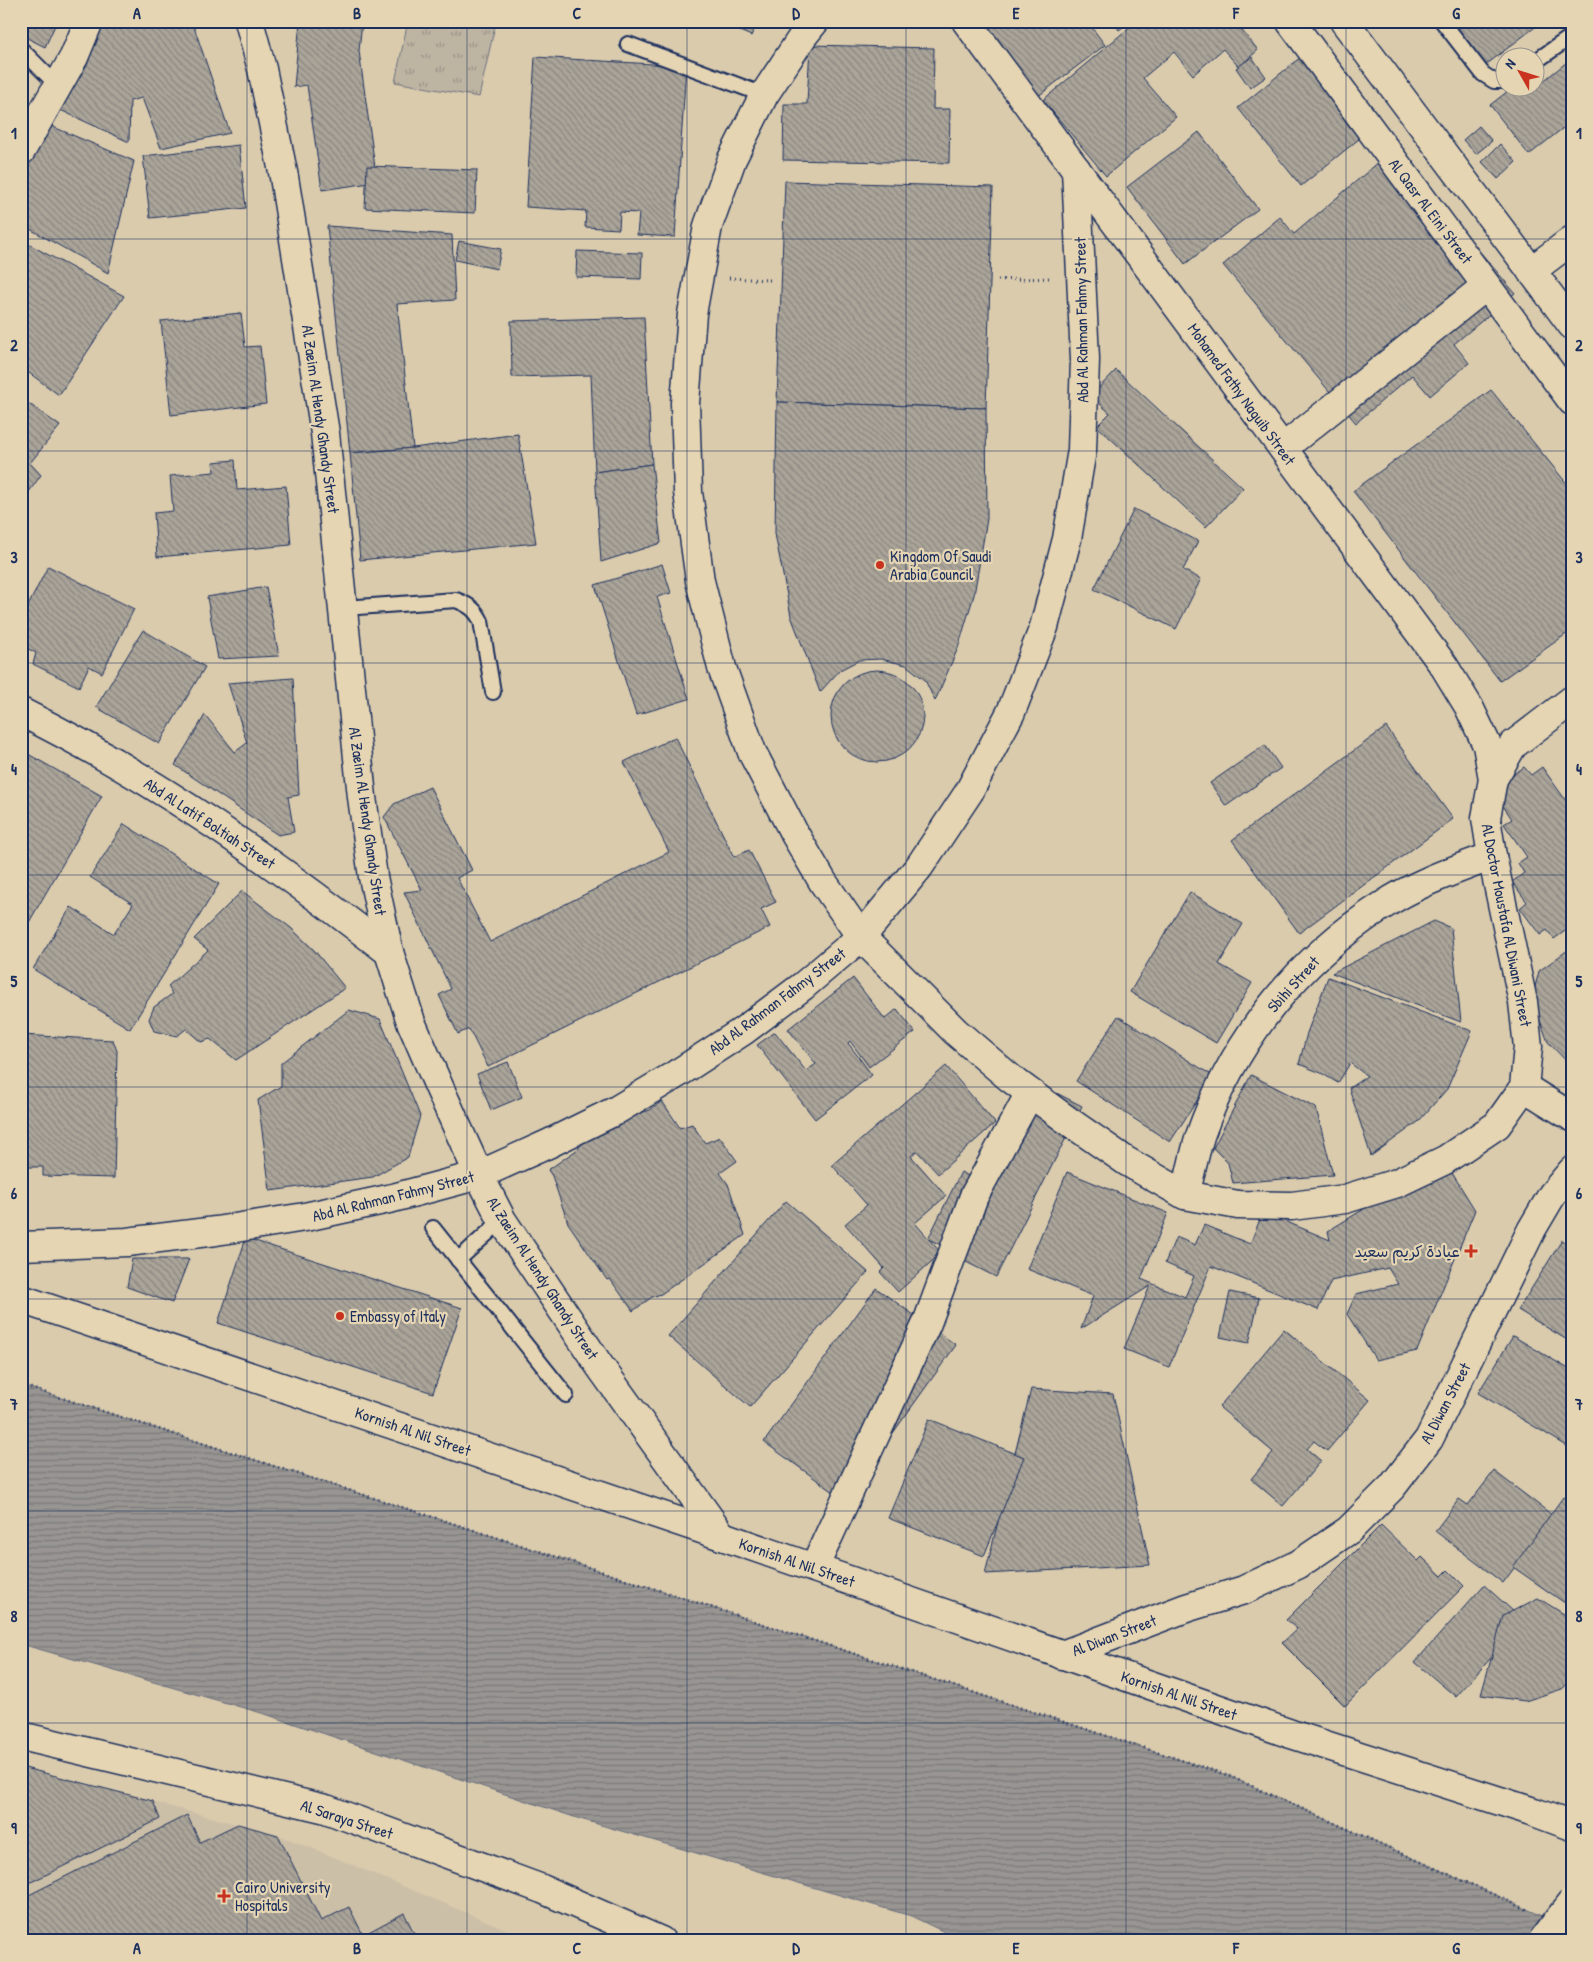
<svg xmlns="http://www.w3.org/2000/svg" width="1593" height="1962" font-family="'Patrick Hand','Playpen Sans Arabic',sans-serif">
<style>
.built{fill:#ccbfa7}
.park{fill:url(#park-tufts);stroke:#6c7280}
.water{fill:url(#water-rules);stroke:#666c7d}
.building{fill:url(#building-back-hatch);stroke:#1b2f5e}
.lines{fill:none;stroke-linecap:round;stroke-linejoin:round}
.service-casing{stroke:#1b2f5e;stroke-width:18}
.minor-casing{stroke:#1b2f5e;stroke-width:31}
.tertiary-casing{stroke:#1b2f5e;stroke-width:31}
.secondary-casing{stroke:#1b2f5e;stroke-width:31}
.trunk-casing{stroke:#1b2f5e;stroke-width:31}
.path{stroke:#1b2f5e;stroke-width:3;stroke-dasharray:1 4;stroke-linecap:butt}
.service{stroke:#e6d5b2;stroke-width:14}
.minor{stroke:#e6d5b2;stroke-width:28}
.tertiary{stroke:#e6d5b2;stroke-width:28}
.secondary{stroke:#e6d5b2;stroke-width:28}
.trunk{stroke:#e6d5b2;stroke-width:28}
.secondary-bridge-casing{stroke:#1b2f5e;stroke-width:31;stroke-linecap:butt}
.secondary-bridge{stroke:#e6d5b2;stroke-width:28}
.grid{fill:none;stroke:#1b2f5e;stroke-width:1;stroke-opacity:0.55}
.poi-dot{fill:#c8321e;stroke:#e6d5b2;stroke-width:2}
.labels{text-anchor:middle;dominant-baseline:central;stroke-width:4.5;stroke-linejoin:round;paint-order:stroke}
.street-label{font-size:16px;fill:#1b2f5e;stroke:#e6d5b2}
.poi-label{font-size:16px;fill:#1b2f5e;stroke:#e6d5b2;text-anchor:start}
.neatline{fill:none;stroke:#1b2f5e;stroke-width:2}
.grid-label{font-size:16px;text-anchor:middle;font-weight:bold;fill:#1b2f5e}
</style>
<defs>
<pattern id="park-tufts" width="24" height="20" patternUnits="userSpaceOnUse" patternTransform="scale(1.25)"><rect width="24" height="20" fill="#beb4a2"/><path d="M3 7l-1-3M5 7V3M7 7l1-3M15 17l-1-3M17 17v-4M19 17l1-3" fill="none" stroke="#9a9387"/></pattern>
<pattern id="water-rules" width="6" height="5" patternUnits="userSpaceOnUse" patternTransform="scale(1.25)"><rect width="6" height="5" fill="#989592"/><path d="M0 2.5h6" fill="none" stroke="#7b7a7a"/></pattern>
<pattern id="building-back-hatch" width="6" height="6" patternUnits="userSpaceOnUse" patternTransform="scale(1.25)"><rect width="6" height="6" fill="#aaa499"/><path d="M-1 5l2 2M0 0l6 6M5-1l2 2" fill="none" stroke="#8a8680"/></pattern>
</defs>
<rect width="100%" height="100%" fill="#dacbad"/>
<filter id="ink" filterUnits="userSpaceOnUse"><feTurbulence type="fractalNoise" baseFrequency=".02" numOctaves="2"/><feDisplacementMap in="SourceGraphic" scale="10" xChannelSelector="R" yChannelSelector="G"/><feConvolveMatrix kernelMatrix="1 2 1 2 8 2 1 2 1" color-interpolation-filters="sRGB"/></filter>
<g filter="url(#ink)">
<path class="built" d="M21,1767L278,1835L319,1851L534,1941H21Z"/>
<path class="park" d="M408,21H496L479,97L395,82Z"/>
<path class="water" d="M21,1385L517,1544L1227,1775L1567,1927L1572,1930V1941H963L911,1916L577,1818L265,1714L21,1644Z"/>
<g class="building">
<path d="M21,21H57L45,47L21,35Z"/>
<path d="M104,21H192L230,133L161,148L142,98L130,101L129,142L56,108Z"/>
<path d="M300,21H362L359,51L377,182L322,190L307,85L294,87Z"/>
<path d="M718,21H758L751,36Z"/>
<path d="M980,21H1087L1105,45L1037,97Z"/>
<path d="M1113,21H1131L1119,30Z"/>
<path d="M1137,21H1234L1258,50L1239,67L1223,49L1193,75L1174,52L1143,78L1176,117L1106,176L1043,100Z"/>
<path d="M1434,21H1543L1474,74Z"/>
<path d="M810,45L934,48L933,109H950L949,163L783,160L784,104H807Z"/>
<path d="M1307,52L1370,130L1301,186L1238,108Z"/>
<path d="M535,57L686,66L675,237L637,235L639,213L620,212L619,229L585,227L586,211L526,207Z"/>
<path d="M1252,57L1266,77L1250,88L1236,68Z"/>
<path d="M1572,58V121L1529,155L1490,105L1512,88H1536V75L1542,82Z"/>
<path d="M51,126L134,161L108,273L21,224V176Z"/>
<path d="M1479,126L1492,141L1476,154L1463,140Z"/>
<path d="M1199,132L1258,209L1185,264L1127,187Z"/>
<path d="M1500,144L1516,162L1498,179L1482,162Z"/>
<path d="M239,145L246,208L150,218L143,156Z"/>
<path d="M1393,150L1515,293L1454,344L1469,363L1430,396L1412,375L1356,423L1223,265L1280,217L1294,234Z"/>
<path d="M367,166L477,170L475,213L365,208Z"/>
<path d="M785,181L993,187L986,408L777,402Z"/>
<path d="M327,226L452,235L455,300L397,304L413,448L350,453Z"/>
<path d="M21,240L124,296L59,395L21,367Z"/>
<path d="M459,241L501,249L497,269L455,260Z"/>
<path d="M577,251L642,253L641,279L576,277Z"/>
<path d="M241,313L245,347L260,346L266,404L171,415L161,321Z"/>
<path d="M644,317L652,464L595,472L591,375L512,377L511,321Z"/>
<path d="M1116,370L1243,488L1206,527L1097,426L1110,413L1091,396Z"/>
<path d="M1491,390L1572,490V630L1500,681L1353,491Z"/>
<path d="M21,398L60,426L30,463L41,475L21,503Z"/>
<path d="M777,402L986,408L987,519L974,595L958,648L935,701L925,680L906,665L881,659L859,660L840,670L820,692L791,616L775,534Z"/>
<path d="M518,434L536,543L360,560L350,453L413,448Z"/>
<path d="M235,460L237,490L286,486L291,545L157,557L154,513L173,511L170,476L214,472L213,462Z"/>
<path d="M652,464L661,543L601,562L595,472Z"/>
<path d="M1134,509L1198,541L1183,570L1201,579L1176,629L1094,589Z"/>
<path d="M662,564L671,593L657,597L689,699L636,715L595,585Z"/>
<path d="M48,566L134,609L102,673L89,666L79,687L33,664L36,653L21,645V620Z"/>
<path d="M266,587L279,656L218,659L207,597Z"/>
<path d="M143,630L205,667L159,744L96,707Z"/>
<circle cx="877" cy="716" r="46"/>
<path d="M293,678L299,795L288,797L294,832L278,835L175,765L205,715L235,752L247,743L228,683Z"/>
<path d="M1386,727L1453,819L1299,933L1232,840Z"/>
<path d="M675,737L734,857L749,850L776,902L761,909L770,927L488,1067L469,1029L458,1034L439,995L451,989L404,892L422,890L384,817L394,804L430,787L472,870L457,878L490,942L669,852L624,762Z"/>
<path d="M1265,745L1281,768L1226,806L1210,783Z"/>
<path d="M21,750L102,796L21,936Z"/>
<path d="M1524,767L1531,775L1542,767L1572,809V926L1554,939L1547,930L1540,935L1520,908L1527,902L1512,882L1524,873L1518,863L1527,857L1504,824L1512,819L1497,797L1505,791L1500,784Z"/>
<path d="M124,824L219,884L130,1029L33,969L71,907L114,934L133,904L90,877Z"/>
<path d="M242,891L291,928L314,950L345,988L236,1060L210,1039L201,1042L186,1029L177,1036L154,1031L149,1019L154,1007L172,994L168,986L208,950L194,939Z"/>
<path d="M1190,892L1243,924L1219,964L1252,983L1216,1043L1130,992Z"/>
<path d="M1434,921L1451,928L1461,1022L1332,973Z"/>
<path d="M1572,947V1067L1548,1042L1532,999L1539,971Z"/>
<path d="M1328,977L1472,1031L1447,1089L1418,1122L1371,1156L1349,1088L1367,1076L1350,1063L1338,1083L1321,1073L1299,1064L1307,1033Z"/>
<path d="M853,978L885,1019L897,1009L915,1032L869,1067L850,1041L848,1043L872,1075L815,1119L757,1045L775,1032L806,1071L816,1064L788,1029Z"/>
<path d="M349,1010L380,1019L420,1116L408,1157L373,1177L270,1191L258,1100L281,1086V1063Z"/>
<path d="M1118,1016L1213,1076L1170,1142L1076,1081Z"/>
<path d="M21,1035L113,1040L117,1051L114,1178L43,1176V1167H21Z"/>
<path d="M508,1062L522,1097L491,1110L477,1074Z"/>
<path d="M946,1066L995,1123L938,1174L917,1151L911,1156L946,1196L915,1223L941,1253L898,1292L880,1272L884,1268L845,1224L867,1205L832,1165Z"/>
<path d="M1251,1075L1316,1108L1333,1175L1233,1183L1228,1163L1213,1148Z"/>
<path d="M1031,1080L1082,1106L996,1277L954,1256L956,1252L928,1239L961,1172L980,1182Z"/>
<path d="M662,1101L680,1128L692,1124L705,1143L720,1137L737,1161L720,1173L728,1184L745,1235L661,1294L652,1297L633,1311L610,1279L607,1280L568,1223L552,1176L548,1170L578,1149L585,1139L607,1124L650,1110Z"/>
<path d="M1444,1160L1475,1210L1417,1351L1376,1360L1347,1314L1356,1294L1398,1284L1388,1268L1331,1281L1318,1310L1211,1266L1169,1367L1124,1349L1150,1286L1081,1329L1093,1296L1027,1269L1067,1172L1168,1213L1141,1279L1185,1297L1194,1276L1165,1263L1176,1237L1195,1245L1204,1225L1250,1244L1263,1212L1330,1240L1328,1231Z"/>
<path d="M786,1201L868,1272L750,1407L668,1336Z"/>
<path d="M246,1238L462,1308L433,1393L218,1323Z"/>
<path d="M1562,1240L1572,1246V1343L1518,1310Z"/>
<path d="M132,1259H189L172,1303L127,1287Z"/>
<path d="M876,1288L956,1345L845,1500L764,1442Z"/>
<path d="M1230,1292L1259,1298L1249,1343L1220,1337Z"/>
<path d="M1284,1329L1370,1400L1327,1451L1314,1441L1307,1449L1321,1461L1283,1506L1251,1479L1273,1452L1219,1407Z"/>
<path d="M1513,1336L1572,1371V1449L1478,1393Z"/>
<path d="M1031,1389L1113,1394L1150,1565L985,1574Z"/>
<path d="M929,1419L1024,1457L984,1556L888,1518Z"/>
<path d="M1494,1471L1556,1518L1533,1550L1529,1548L1503,1583L1435,1531L1459,1499L1468,1505Z"/>
<path d="M1563,1497L1572,1503V1608L1513,1567Z"/>
<path d="M1381,1525L1418,1561L1422,1557L1442,1576L1448,1570L1464,1586L1345,1706L1282,1643L1297,1629L1286,1620Z"/>
<path d="M1484,1585L1524,1621L1456,1697L1415,1662Z"/>
<path d="M1538,1598L1572,1619V1680L1562,1689L1525,1701L1481,1695L1503,1616Z"/>
<path d="M21,1767L153,1801L160,1819L21,1887Z"/>
<path d="M187,1815L200,1842L238,1824L278,1835L321,1921L349,1907L366,1941H21V1899Z"/>
<path d="M404,1913L417,1939L413,1941H366L363,1935Z"/>
</g>
<g class="lines">
<defs>
<g id="service">
<path d="M1442,21L1483,74L1494,81H1506"/>
<path d="M628,44L764,95"/>
<path d="M21,49L57,85"/>
<path d="M1536,61L1572,36"/>
<path d="M344,608L456,600C469,605 475,609 481,621L493,692"/>
<path d="M433,1228L566,1395"/>
<path d="M458,1260L502,1220"/>
</g>
<g id="minor">
<path d="M249,21L262,69L284,177L325,433L362,797L373,877L389,952L411,1022L440,1089L479,1175L502,1220L599,1365L722,1536"/>
<path d="M815,21L803,36L764,95L732,159L708,226L692,314L685,403L688,492L700,581L722,668L752,752L793,831L823,882L861,937L956,1032L1010,1078L1067,1120L1126,1161L1185,1195L1238,1205L1292,1206L1345,1199L1397,1183L1445,1160L1497,1125L1524,1087L1528,1047L1523,1002L1492,856L1486,818L1493,779L1513,745L1572,700"/>
<path d="M966,21L1444,666L1469,707L1487,745L1493,779"/>
<path d="M21,151L74,57L89,21"/>
<path d="M1283,448L1486,286"/>
<path d="M21,712C153,777 273,862 389,952"/>
<path d="M1524,1087L1572,1117"/>
<path d="M1185,1195C1190,1176 1194,1155 1200,1136C1233,1041 1298,960 1382,906C1416,883 1455,870 1492,856"/>
<path d="M21,1246L127,1242L216,1231L305,1217L393,1198L479,1175L548,1144L615,1111L680,1072L743,1031L803,986L861,937L919,867L969,792L1011,712L1044,627L1067,539L1082,450L1085,359L1076,169"/>
<path d="M814,1568L927,1323L974,1196L1030,1093"/>
<path d="M1062,1655L1186,1608L1244,1590L1299,1564L1349,1530L1392,1487L1429,1439L1532,1229L1552,1195L1572,1171"/>
</g>
<path id="tertiary" d="M1531,271L1572,240"/>
<path id="secondary" d="M21,1736L326,1809L542,1889L661,1941"/>
<g id="trunk">
<path d="M1290,21L1572,401"/>
<path d="M1344,21L1572,325"/>
<path d="M21,1299L722,1536L1291,1734L1534,1812L1572,1826"/>
</g>
</defs>
<use href="#service" class="service-casing"/>
<use href="#minor" class="minor-casing"/>
<use href="#tertiary" class="tertiary-casing"/>
<use href="#secondary" class="secondary-casing"/>
<use href="#trunk" class="trunk-casing"/>
<g class="path">
<path d="M729,278L770,280"/>
<path d="M998,280L1050,278"/>
<path d="M21,1385L517,1544L1227,1775L1528,1910"/>
</g>
<use href="#service" class="service"/>
<use href="#minor" class="minor"/>
<use href="#tertiary" class="tertiary"/>
<use href="#secondary" class="secondary"/>
<use href="#trunk" class="trunk"/>
<defs>
<path id="secondary-bridge" d="M1542,1941L1572,1902"/>
</defs>
<use href="#secondary-bridge" class="secondary-bridge-casing"/>
<use href="#secondary-bridge" class="secondary-bridge"/>
</g>
</g>
<path class="grid" d="M247,21V1941M467,21V1941M687,21V1941M906,21V1941M1126,21V1941M1346,21V1941M21,239H1572M21,451H1572M21,663H1572M21,875H1572M21,1087H1572M21,1299H1572M21,1511H1572M21,1723H1572"/>
<g class="poi-dot">
<circle cx="880" cy="565" r="5"/>
<path d="M1468.5 1243.5h5v5h5v5h-5v5h-5v-5h-5v-5h5z"/>
<circle cx="340" cy="1316" r="5"/>
<path d="M221.5 1888.5h5v5h5v5h-5v5h-5v-5h-5v-5h5z"/>
</g>
<g class="labels">
<g class="street-label">
<text transform="translate(1431 211) rotate(53)">Al Qasr Al Eini Street</text>
<text transform="translate(1081 320) rotate(-91)">Abd Al Rahman Fahmy Street</text>
<text transform="translate(1242 394) rotate(54)">Mohamed Fathy Naguib Street</text>
<text transform="translate(321 419) rotate(82)">Al Zaeim Al Hendy Ghandy Street</text>
<text transform="translate(368 821) rotate(82)">Al Zaeim Al Hendy Ghandy Street</text>
<text transform="translate(210 823) rotate(33)">Abd Al Latif Boltiah Street</text>
<text transform="translate(1507 925) rotate(79)">Al Doctor Moustafa Al Diwani Street</text>
<text transform="translate(1293 984) rotate(-48)">Sbihi Street</text>
<text transform="translate(777 1001) rotate(-37)">Abd Al Rahman Fahmy Street</text>
<text transform="translate(393 1196) rotate(-14)">Abd Al Rahman Fahmy Street</text>
<text transform="translate(543 1278) rotate(57)">Al Zaeim Al Hendy Ghandy Street</text>
<text transform="translate(1445 1403) rotate(-62)">Al Diwan Street</text>
<text transform="translate(413 1431) rotate(19)">Kornish Al Nil Street</text>
<text transform="translate(797 1562) rotate(19)">Kornish Al Nil Street</text>
<text transform="translate(1114 1635) rotate(-21)">Al Diwan Street</text>
<text transform="translate(1179 1695) rotate(19)">Kornish Al Nil Street</text>
<text transform="translate(347 1819) rotate(18)">Al Saraya Street</text>
</g>
<g class="poi-label">
<text x="890" y="556">Kingdom Of Saudi<tspan x="890" dy="18">Arabia Council</tspan></text>
<text x="1460" y="1251" text-anchor="end">عيادة كريم سعيد</text>
<text x="350" y="1316">Embassy of Italy</text>
<text x="235" y="1887">Cairo University<tspan x="235" dy="18">Hospitals</tspan></text>
</g>
</g>
<rect width="1593" height="1962" fill="none" stroke="#e6d5b2" stroke-width="55"/>
<g transform="translate(1520 72) rotate(309)"><circle r="24" fill="#e6d5b2" stroke="#959390"/>
<path d="M0-4L9 19L0 12L-9 19Z" fill="#c8321e"/>
<text y="-8" font-size="14" font-weight="bold" text-anchor="middle" fill="#1b2f5e">N</text>
</g>
<rect x="28" y="28" width="1538" height="1906" class="neatline"/>
<g class="grid-label">
<text x="137" y="19">A</text>
<text x="357" y="19">B</text>
<text x="577" y="19">C</text>
<text x="796" y="19">D</text>
<text x="1016" y="19">E</text>
<text x="1236" y="19">F</text>
<text x="1456" y="19">G</text>
<text x="14" y="139">1</text>
<text x="1579" y="139">1</text>
<text x="14" y="351">2</text>
<text x="1579" y="351">2</text>
<text x="14" y="563">3</text>
<text x="1579" y="563">3</text>
<text x="14" y="775">4</text>
<text x="1579" y="775">4</text>
<text x="14" y="987">5</text>
<text x="1579" y="987">5</text>
<text x="14" y="1199">6</text>
<text x="1579" y="1199">6</text>
<text x="14" y="1410">7</text>
<text x="1579" y="1410">7</text>
<text x="14" y="1622">8</text>
<text x="1579" y="1622">8</text>
<text x="14" y="1834">9</text>
<text x="1579" y="1834">9</text>
<text x="137" y="1954">A</text>
<text x="357" y="1954">B</text>
<text x="577" y="1954">C</text>
<text x="796" y="1954">D</text>
<text x="1016" y="1954">E</text>
<text x="1236" y="1954">F</text>
<text x="1456" y="1954">G</text>
</g>
</svg>
